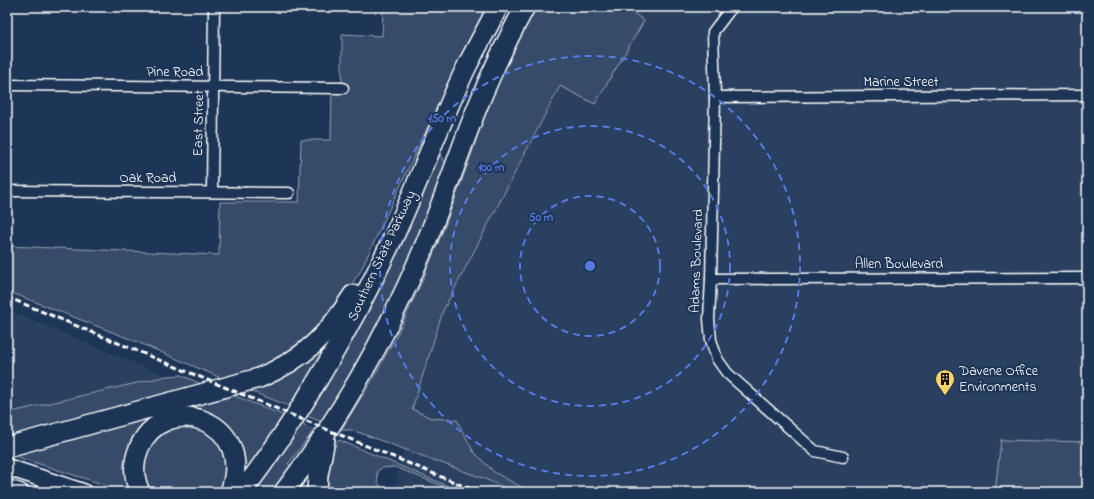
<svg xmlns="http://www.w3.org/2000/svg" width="1094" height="499" font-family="'Indie Flower',sans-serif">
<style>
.built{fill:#2a4161}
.green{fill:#364b69;stroke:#9aa5b4}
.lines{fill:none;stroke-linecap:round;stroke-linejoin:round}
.street-casing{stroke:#fff;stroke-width:13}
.primary-casing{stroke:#fff;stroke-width:19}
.highway-casing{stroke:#fff;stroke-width:22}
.street{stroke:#1d3557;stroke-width:10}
.primary{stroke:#1d3557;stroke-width:16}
.highway{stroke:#1d3557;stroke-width:19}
.rail{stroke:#fff;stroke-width:3;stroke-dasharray:6 3;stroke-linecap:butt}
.ring{fill:none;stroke:#567ae2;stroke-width:2;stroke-dasharray:7 5}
.labels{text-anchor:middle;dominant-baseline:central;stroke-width:4;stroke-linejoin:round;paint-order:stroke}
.street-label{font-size:14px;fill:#fff;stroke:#1d3557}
.poi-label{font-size:14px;fill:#fff;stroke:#1d3557;text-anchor:start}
.centre{fill:#567ae2;stroke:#1d3557;stroke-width:2}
.ring-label{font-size:12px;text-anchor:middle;font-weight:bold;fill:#567ae2;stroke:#1d3557;stroke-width:4;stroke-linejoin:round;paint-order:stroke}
</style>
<rect width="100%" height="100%" fill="#1d3557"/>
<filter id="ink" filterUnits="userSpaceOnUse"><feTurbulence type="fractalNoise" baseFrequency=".025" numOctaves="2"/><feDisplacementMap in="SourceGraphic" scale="8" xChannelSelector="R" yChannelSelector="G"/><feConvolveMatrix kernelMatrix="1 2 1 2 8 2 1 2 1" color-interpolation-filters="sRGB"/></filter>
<g filter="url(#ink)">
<g class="built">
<path d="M626,7H1087V492H394L412,410L443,311L561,86L595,103L644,21Z"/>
<path d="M7,310L167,376L7,413Z"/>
</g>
<g class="green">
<path d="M383,7H489L461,56L360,272L332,313L292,353L258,370L228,381L135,341L7,291V246L219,255L220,202H299L301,140H331L332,88H342V34L382,36Z"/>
<path d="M532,7H626L644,21L595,104L560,86L443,311L412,409L431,418L457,420L473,451L494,472L530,492H515L485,479L352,430H341L371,382L398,333L423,279L445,226L472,153L490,93Z"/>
<path d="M438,155L443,157L442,160L447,163C428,216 406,269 381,320C364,355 342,388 322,422L307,416L327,385L326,382Z"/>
<path d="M330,337L320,359L289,406L240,387Z"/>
<path d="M181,375L208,387L7,440V413L167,376Z"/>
<path d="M225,392L285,416L241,476L231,434L155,418L135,492H117L102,484L8,454Z"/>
<path d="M197,422L229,447L224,492H149L140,482L143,447L166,425Z"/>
<path d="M301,422L304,424V426L314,430L288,464L291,466L271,492H250Z"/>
<path d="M339,440L462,492H457L395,467L382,468L377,471L378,483L386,492H322L331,453Z"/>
<path d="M1001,440L1087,442V492H995Z"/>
</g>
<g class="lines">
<defs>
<g id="street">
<path d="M732,7L713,32L715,97L711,279L709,319L711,340L717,359L727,373L815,451L843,457"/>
<path d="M7,85L343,88"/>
<path d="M715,97L1087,95"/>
<path d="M7,191L289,193"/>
<path d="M212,192L214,7"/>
<path d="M711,279L1087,278"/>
</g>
<g id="primary">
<path d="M7,467L83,492"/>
<path d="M7,488L20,492"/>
</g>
<g id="highway">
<path d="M7,447L259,378C304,359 327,336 353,295"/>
<path d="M140,492C133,477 133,462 139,448C164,390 257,419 230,492"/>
<path d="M242,492C302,413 351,328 393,238C419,182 439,124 466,68C476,48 488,27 498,7"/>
<path d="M284,492C340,418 386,337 422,252C442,205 458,155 477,108C491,73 507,40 525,7"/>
<path d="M317,492L318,475L325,440"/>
</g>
</defs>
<use href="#street" class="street-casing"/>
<use href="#primary" class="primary-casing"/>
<use href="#highway" class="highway-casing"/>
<use href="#street" class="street"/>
<use href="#primary" class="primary"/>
<use href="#highway" class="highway"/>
<path class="rail" d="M7,297L478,492"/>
</g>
</g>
<g class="ring">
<circle cx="590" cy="266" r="70"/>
<circle cx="590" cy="266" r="140"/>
<circle cx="590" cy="266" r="210"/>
</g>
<defs>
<symbol id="building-pin" viewBox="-11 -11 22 30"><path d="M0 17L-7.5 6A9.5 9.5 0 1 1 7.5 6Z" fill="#ffd166" stroke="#1d3557"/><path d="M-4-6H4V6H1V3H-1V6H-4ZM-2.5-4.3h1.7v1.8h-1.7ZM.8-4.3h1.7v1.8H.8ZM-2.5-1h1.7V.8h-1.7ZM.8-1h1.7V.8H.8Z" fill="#111"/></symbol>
</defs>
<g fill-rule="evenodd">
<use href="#building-pin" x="934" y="368" width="22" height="30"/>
</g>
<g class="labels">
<g class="street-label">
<text x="175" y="72">Pine Road</text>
<text x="901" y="82">Marine Street</text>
<text transform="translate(199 123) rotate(-89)">East Street</text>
<text x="148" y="178">Oak Road</text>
<text transform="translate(382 256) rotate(-65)">Southern State Parkway</text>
<text transform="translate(697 261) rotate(-88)">Adams Boulevard</text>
<text x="899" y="264">Allen Boulevard</text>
</g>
<g class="poi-label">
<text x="959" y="371">Davene Office<tspan x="959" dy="16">Environments</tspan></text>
</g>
</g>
<circle cx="590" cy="266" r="6" class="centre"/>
<g class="ring-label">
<text x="442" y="122">150 m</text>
<text x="491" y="171">100 m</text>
<text x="541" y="221">50 m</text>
</g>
<rect width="1094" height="499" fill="none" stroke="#1d3557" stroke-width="24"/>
<rect x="12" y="12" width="1070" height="475" fill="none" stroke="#fff" stroke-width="1.5" filter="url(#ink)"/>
</svg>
